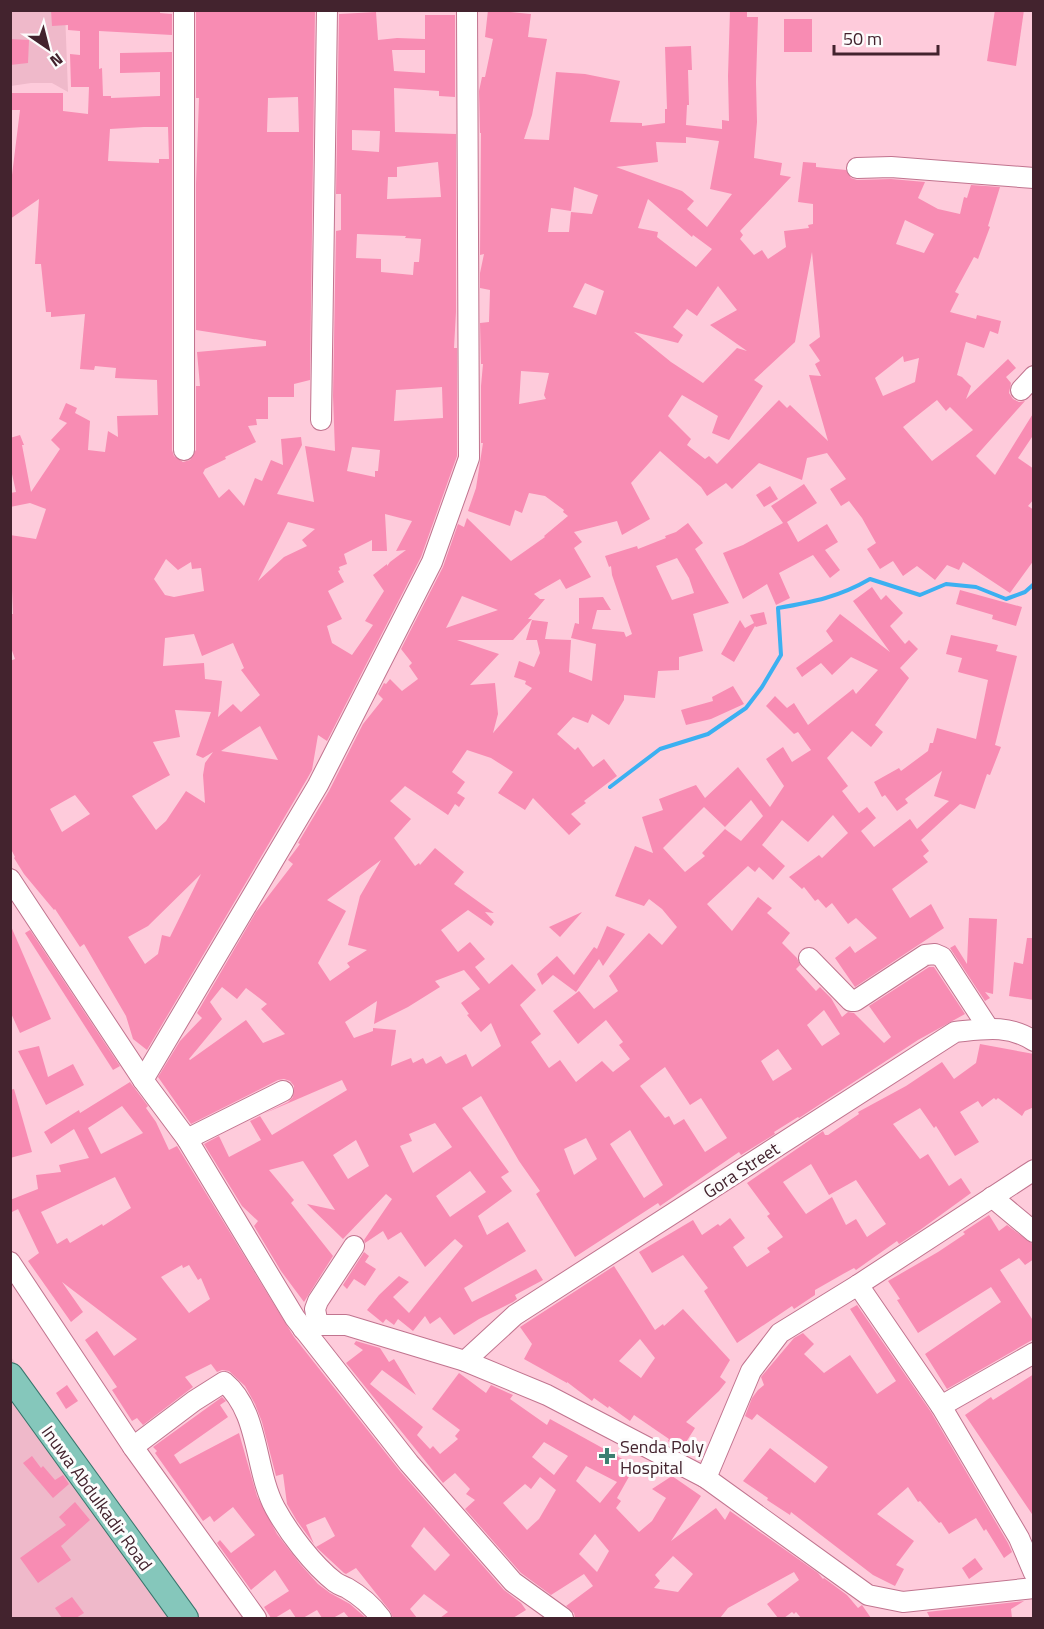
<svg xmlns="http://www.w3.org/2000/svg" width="1044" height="1629" font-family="'Titillium Web',sans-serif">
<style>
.built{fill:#efb9ca}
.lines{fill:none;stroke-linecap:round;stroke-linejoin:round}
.stream{stroke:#3cb0f1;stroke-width:4}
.building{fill:#f88cb3;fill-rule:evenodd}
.minor-casing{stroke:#c1748f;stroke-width:22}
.major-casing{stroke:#39756c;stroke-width:28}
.minor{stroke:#fff;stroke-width:20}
.major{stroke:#85c7bb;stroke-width:26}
.poi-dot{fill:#3c7f71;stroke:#fcfcfc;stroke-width:2}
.labels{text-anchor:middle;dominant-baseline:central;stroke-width:6;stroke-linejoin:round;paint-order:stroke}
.street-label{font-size:18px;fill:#43232e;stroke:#fcfcfc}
.poi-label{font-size:18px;fill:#43232e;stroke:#fcfcfc;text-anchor:start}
</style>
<rect width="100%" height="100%" fill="#fecbdb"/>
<g class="built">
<path d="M10,11H65L68,92L52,83H31L11,86Z"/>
<path d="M11,1357L200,1618H11Z"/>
</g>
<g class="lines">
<path class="stream" d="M610,787L660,749L708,734L746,708L762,687L781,655L778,608C813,602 839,597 870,579L920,595L946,584L976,587L1006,599L1025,592L1034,584"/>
</g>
<g class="building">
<path d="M51,10H160V13L172,14V35L99,31V69L102,68L103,96H111V98L160,96V72L120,73V53L172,52V450L174,456L183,462L190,460L196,450V386H200L197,352L266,346V341L196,330V184L199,98H196V10H315L310,380L294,384V397H268V419H256L257,425L248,426L256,442L225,457L226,459L205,469L203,473L219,498L229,489L244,506L255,478L262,481L271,460L283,465L281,439L301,437L302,445L277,494L314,502L305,446L335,451L333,396L336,231L341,230V194H336L339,14L376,12L378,40L397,38L425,39V15H455V97L439,96V91L394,88L395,132L456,134V312L454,348H457V456L421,557L327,741L318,735L312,770L307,779L147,1050L133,1039L126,1016L84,944L80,947L55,909L54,910L24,874L14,858L15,857L10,847V661L15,659L10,645V614H13L12,589H10V535L36,539L46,509L30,503L10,507V493L16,492L10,465V438L20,435L24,445H22L31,492L60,449L51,440L67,423L59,419L66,403L77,408L75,413L90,421L88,450L105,452L108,431L118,437L117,416L158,415L157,380L115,378L116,368L95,366L94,370L80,369L85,314L51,317V312H46L41,264H35L39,199L10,219V175H12L20,110H10V93H63V111L88,114L89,87H71L70,54L80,55V31L68,30V25L52,26ZM392,50H425V73L394,71ZM298,97L299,132H267L268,98ZM144,127H168L169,159H159V163L108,161L110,129ZM352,130L380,131L379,152L352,150ZM438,162L441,197L387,199L388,177H397V167ZM357,234L406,236L405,238L421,239L419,262H414L413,275L381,272V259L356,258ZM442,387L443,418L394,421L396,390ZM352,447L380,450L378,471H375V477L347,471ZM385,514L412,521L396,551L406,550L390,562L387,566V564L373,575L384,591L365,621L373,625L352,655L332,643L327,626L342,619L328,591L344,582L338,571L340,570L339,567L347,564L344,554L372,540V551H387ZM288,522L315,529L302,540L307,546L284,557L258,581ZM166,559L178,570L191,562L192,569L201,568L204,591L174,597L165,595L154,579ZM194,634L202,656L233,643L244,668L241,670L260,695L241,712L233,704L218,717L222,681L205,679L204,663L163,666L165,638ZM175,710L211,712L196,755L203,758L213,752L205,763L203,775L205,803L186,791L166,821L156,830L132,796L170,775L153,742L180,737ZM260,726L278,760L221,751ZM75,795L90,814L62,832L50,809ZM201,874L170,937L162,935L158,954L145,964L128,937L148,926Z"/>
<path d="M488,10L531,14L528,37L547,39L532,115L524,139L549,140L556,72L585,74L620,81L610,122L642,123V126L665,123V109H667L665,47L691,46L692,70H688L689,105H687L686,125L722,129V120L729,121L728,76L730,10H747V17H758L756,82L757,122L754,158L782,163L780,175L791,177L740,231L743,235L740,239L754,255L762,250L768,259L786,247L784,231L809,228L808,225L813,224V204L798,202L803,162L816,163V167L846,170L851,178L857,180L891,179L925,182L918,198L938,209L960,214L964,197L967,198L971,185L1000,187L988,226L990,227L978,259L974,257L955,292L959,294L950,312L976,319L977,315L1001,321L998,334L990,331L984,348L966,342L957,375L962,377L971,386L966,399L1008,359L1016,368L1006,377L1011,383L1009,393L1013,399L1019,402L1025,401L976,456L995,475L1034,412V434L1018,458L1034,469V499L1028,506L1034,510V560L1010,593L963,562L959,570L947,565L935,580L917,566L903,576L893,561L880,569L867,549L876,543L862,518L849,501L841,506L830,489L846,479L827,453L807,458L802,480L759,463L732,489L726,483L707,496L701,487L660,451L631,483L650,519L622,535L617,521L574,532L582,542L574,548L591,577L566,589L560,579L534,594L540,599H545L528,619H532L513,640H457L499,654L470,685L495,683L498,714L493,733L532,688L525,684L526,681L514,677L519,661L534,667L540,653L537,640H526L532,620L548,622L545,639L571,640L569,672L592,681L596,644L571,638L575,623L579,624V598L603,597L611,610H597L592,629L624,632L626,637L632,634L612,575L611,566L609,567L605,556L637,546L638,549L666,538L665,536L676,532L688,523L703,543L695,549L729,603L693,614L703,651L679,657V670L658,671L655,698L624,695V700L609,725L592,714L588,723L573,717L557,734L575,750L578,747L593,767L604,759L617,776L584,801L586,803L571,814L581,824L569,835L533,798L525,810L498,793L513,772L491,758L467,750L452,772L465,782L457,793L465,798L459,807L455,804L448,815L405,786L390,801L411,819L394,838L415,866L419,863L420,865L435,848L464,872L454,884L494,913L485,912L494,922L491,926L468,910L441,930L458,952L470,942L485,959L475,967L489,984L512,964L536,990L520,1005L541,1034L531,1042L549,1068L560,1060L576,1082L602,1061L613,1072L630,1059L619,1045L623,1042L606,1020L578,1044L553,1011L579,991L594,1009L618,991L609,976L649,933L662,945L677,927L662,909L649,899L644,906L615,896L635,846L653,853L642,817L663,810L659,799L696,785L705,798L738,767L770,807L784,786L766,759L783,747L792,762L811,750L798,732L794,734L766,706L775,696L787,708L794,703L808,725L853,689L856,694L878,670L851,657L832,675L821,663L802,677L796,668L833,641L826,631L840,614L890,652L853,601L872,587L881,600L886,595L903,613L890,626L905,644L909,640L918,649L900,668L909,678L875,725L883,732L871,747L852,731L827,758L848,786L842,791L859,813L867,807L876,818L861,831L874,847L910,819L917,829L949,801L934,796L942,771L905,799L908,803L897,811L885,795L882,797L874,782L899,768L901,771L928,751L930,743H933L937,728L976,739L988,680L958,672L962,658L946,654L951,635L998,645L996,651L1017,656L995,745L1001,747L990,775L987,774L975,809L960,804L921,840L929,851L923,856L928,862L892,889L910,918L931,904L944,928L855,987L835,958L850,946L855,953L877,938L856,918L848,924L832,903L826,908L818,899L815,901L804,887L802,889L789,877L819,855L822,858L848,833L833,815L808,842L782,820L762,845L785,866L773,880L759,867L755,872L748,866L707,904L732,931L758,897L772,908L767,913L790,933L782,943L797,958L800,965L796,969L816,991L820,987L831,998L842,1017L848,1012L854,1013L884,1043L891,1037L869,1006L929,967H934L965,1014L918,1040L799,1118L798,1117L774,1132L775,1134L741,1155L739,1152L660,1206L658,1203L575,1257L536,1194L540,1191L519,1161L481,1096L462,1108L509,1172L501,1177L512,1191L478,1216L487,1235L508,1222L526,1251L464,1288L472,1302L536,1269L543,1280L515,1295L517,1299L513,1302L479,1319L454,1335L440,1317L430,1324L425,1316L413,1331L398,1319L394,1325L386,1319L383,1323L367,1310L379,1295L399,1276L409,1282L393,1297L409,1313L463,1246L455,1239L425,1267L401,1232L388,1240L383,1231L365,1243L364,1240L392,1199L386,1194L343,1239L307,1204L335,1210L303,1161L269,1170L294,1200L291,1203L333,1256L304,1302L281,1271L254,1226L258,1221L242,1206L204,1144L219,1136L229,1157L261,1140L250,1121L260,1116L272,1135L347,1090L342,1080L263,1114L288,1102L293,1097L294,1086L290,1081L284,1079L278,1080L191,1124L158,1077L180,1041L202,1018L197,1013L256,912L293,864L288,860L300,844L298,843L329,791L363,724L383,699L378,694L384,683L386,684L390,679L402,691L418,679L409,666L412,663L401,649L443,567L458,524L464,527L467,518L511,561L545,537L544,536L568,516L563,512L564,510L545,496L529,493L522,513L515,510L510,526L468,511L476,488L483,443H481V386L483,364H481L480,323L489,322L490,290L480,288V273L484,254L480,255L481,133H480L479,91L482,77H485L493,39L485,37ZM686,137L719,141L710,189L732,194L707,227L687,209L694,201L682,191L616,167L658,162L656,142L686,143ZM574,187L598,195L592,214L571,212L569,232H548L551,208L571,211ZM648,199L692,237L693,235L712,249L696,267L657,237L658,232L638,228ZM905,220L934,234L924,253L896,244ZM812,252L820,337L809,345L820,361L815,364L821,376L809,375L828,441L790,405L787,408L779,400L717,464L709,456L705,459L687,445L691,439L668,416L682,395L718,416L712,433L729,440L763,386L754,380L795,342ZM585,283L604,291L596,315L573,307ZM718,286L737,310L710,325L747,351L737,348L703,383L671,362L634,332L678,343L683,335L673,327L687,309L697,316ZM903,356L904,362L919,358L915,382L883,396L875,378ZM521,371L549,373L544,395L546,399L519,404ZM937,400L946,411L950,407L973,430L932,461L903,427ZM677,558L689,578L694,593L672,600L656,566ZM462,596L498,610L446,628ZM751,800L763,816L741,841L725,829L702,853L705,856L685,872L663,848L704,807L725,827ZM381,860L360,896L348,945L367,950L347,963L350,967L330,981L318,963L346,911L327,900ZM464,970L480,989L461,1003L469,1014L467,1015L481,1032L491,1023L501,1046L472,1067L466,1054L446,1064L441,1056L426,1064L423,1058L413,1063L411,1058L391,1066L396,1030L373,1028V1031L354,1038L345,1022L377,1001L374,1024L408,1007L440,987L435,981ZM222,987L237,999L246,988L267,1004L261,1009L285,1034L263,1043L246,1020L190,1060L189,1059L222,1019L210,1002ZM824,1010L840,1034L822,1046L807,1025ZM778,1049L792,1069L773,1081L761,1061ZM665,1067L690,1105L701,1098L727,1138L705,1152L684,1119L674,1125L669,1116L665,1118L640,1086ZM435,1123L452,1147L413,1173L400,1146L412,1141L409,1134ZM630,1130L663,1185L644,1198L610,1144ZM586,1138L597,1159L574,1175L564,1149ZM356,1140L369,1166L348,1179L333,1155ZM470,1171L486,1192L450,1217L436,1196Z"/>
<path d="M995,10H1024L1016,66L987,61Z"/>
<rect x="784" y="19" width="28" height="33"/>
<path d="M10,39L29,40L28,63L10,65Z"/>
<path d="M804,484L817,503L787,522L798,542L827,524L838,542L825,550L840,570L830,578L813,555L779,573L790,598L776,605L767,584L743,599L723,553L743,545L783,523L771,506Z"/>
<path d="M770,486L778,499L764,507L756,495Z"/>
<path d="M960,590L1022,607L1016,626L992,619L993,615L956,604Z"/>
<path d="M764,612L767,624L756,627L755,626L734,662L721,654L740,620L745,628L754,623L750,615Z"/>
<path d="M733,686L744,704L711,719L686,725L681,710L713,701L712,697Z"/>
<path d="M582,912L560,937L549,927Z"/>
<path d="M969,918L997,919L993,994L985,992L990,998L985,1001L950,948L955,945L967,964Z"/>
<path d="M10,924L51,1019L20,1033L10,1011Z"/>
<path d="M607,926L625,934L603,966L599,959L576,992L553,975L542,985L537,974L557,956L574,975L594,947L597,949Z"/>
<path d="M30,930L120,1066L113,1070L25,933Z"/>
<path d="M1027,938H1034V1000L1009,996L1014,962L1023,964Z"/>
<path d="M980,1044L1034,1054V1107L1025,1111L1022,1116L998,1098L996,1100L994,1098L982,1107L978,1101L960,1112L979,1142L955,1156L936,1126L934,1128L920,1108L893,1124L920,1159L928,1154L949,1186L961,1178L971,1193L920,1230L899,1244L897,1241L856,1270L854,1268L843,1274L815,1290V1295L794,1309L792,1306L737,1343L704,1291L708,1288L683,1255L652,1273L639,1252L693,1220L702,1235L718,1224L720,1226L730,1218L745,1238L733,1247L747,1267L770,1252L767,1248L783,1237L767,1216L770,1214L747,1183L823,1131L825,1135H828L859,1114L858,1112L906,1086L942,1062L954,1079L976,1063ZM811,1164L829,1195L856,1180L886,1224L867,1237L856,1219L846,1225L832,1197L806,1214L783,1182Z"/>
<path d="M39,1046L48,1077L73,1064L84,1085L46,1105L18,1051Z"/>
<path d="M130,1082L148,1106L146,1108L156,1122L169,1150L177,1146L294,1337L400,1471L504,1590L521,1603L526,1610L513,1618H440L448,1612L424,1594L410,1609L417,1618H393L390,1611L356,1568L346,1574L344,1573L316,1547L335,1536L325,1517L306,1525L314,1544L297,1521L287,1504L283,1474L276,1476L262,1422L255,1404L245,1386L229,1371L222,1370L217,1372L211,1364L185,1377L193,1387L143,1425L137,1418L132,1421L112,1390L117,1387L85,1340L97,1331L114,1356L137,1339L62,1282L83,1312L71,1322L28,1261L39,1253L18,1209L10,1213V1200L38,1189L36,1175L61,1172L59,1165L89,1158L74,1129L51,1144L44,1132L79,1110L80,1113ZM122,1106L143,1133L101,1154L88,1128ZM115,1177L131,1208L103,1226L102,1224L70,1243L67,1238L57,1244L41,1212ZM182,1265L183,1268L189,1265L198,1280L201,1278L210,1299L189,1313L161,1277ZM424,1527L450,1555L435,1571L411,1546Z"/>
<path d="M14,1089L32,1152L10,1158V1090Z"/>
<path d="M989,1215L999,1231L1007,1225L1034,1245V1259L1025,1265L1019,1258L1000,1270L1034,1322V1339L947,1389L925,1354L1001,1302L991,1287L918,1333L897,1300L900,1299L888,1281L938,1252L965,1234L963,1232Z"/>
<path d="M364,1252L369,1256L365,1262L376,1269L365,1286L354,1279L347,1289L343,1285Z"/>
<path d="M614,1266L655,1330L663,1324L664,1326L683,1309L730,1360L720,1377L726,1382L719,1391L686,1422L695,1428L681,1450L668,1441L669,1439L634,1415L630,1421L609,1406L608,1408L594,1398L592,1401L567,1382V1383L524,1359L532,1344L520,1327ZM640,1339L655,1358L641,1378L619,1361Z"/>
<path d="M857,1305L931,1412L1008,1543L1012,1552L1004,1558L986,1529L984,1531L976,1518L949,1534L941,1522L939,1523L920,1501L918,1502L908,1487L877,1514L914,1541L896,1565L904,1569L895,1586L873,1575L791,1512L790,1515L767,1500L768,1498L743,1481L770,1448L815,1483L828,1467L757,1414L752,1420L745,1416L752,1398L758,1390L764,1385L761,1377L794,1338L803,1333L814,1344L804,1354L824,1373L850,1355L877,1394L896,1381L850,1309Z"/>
<path d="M356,1341L380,1348L389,1362L394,1359L416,1395L382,1370L370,1384L423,1427L417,1435L430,1449L433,1446L440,1454L458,1439L455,1436L460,1430L432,1409L459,1373L486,1393L491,1385L513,1395L510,1399L547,1425L550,1419L635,1466L617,1498L621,1501L616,1508L639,1532L652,1521L666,1498L652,1489L672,1476L701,1496L671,1541L716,1508L725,1520L730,1511L818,1573L823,1579L824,1578L847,1595L858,1608L862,1605L871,1618H801L796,1612L794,1614L792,1612L784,1618H778L767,1604L799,1580L794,1572L728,1608L720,1618H575L574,1613L566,1606L593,1586L584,1574L551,1595L521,1573L465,1509L475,1500L466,1494L470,1489L455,1473L443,1483L346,1363L363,1350L354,1344ZM544,1442L568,1456L554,1475L532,1457ZM586,1466L617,1482L600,1503L576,1481ZM540,1477L556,1490L539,1519L527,1530L503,1503L525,1484L531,1489ZM595,1534L609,1551L597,1572L579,1554ZM673,1556L693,1574L678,1592L654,1588L660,1581L655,1575Z"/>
<path d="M1034,1374V1517L965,1415L991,1397L993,1400Z"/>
<path d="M67,1385L78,1401L66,1409L56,1393Z"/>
<path d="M222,1397L226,1401L220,1405L228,1417L174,1455L180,1464L239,1433L257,1496L277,1534L301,1565L318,1584L330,1593L350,1604L366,1618H349L344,1612L333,1618H322L317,1610L303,1618H296L290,1609L275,1618H271L264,1607L289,1591L275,1570L251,1590L217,1543L220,1540L231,1553L255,1535L233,1507L214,1522L210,1516L203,1521L155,1453L157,1451L153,1447Z"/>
<path d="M32,1456L41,1468L43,1466L55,1480L63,1475L69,1484L53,1498L23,1463Z"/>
<path d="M75,1502L90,1520L61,1546L71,1560L38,1583L20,1558L66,1525L59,1517Z"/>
<path d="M975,1558L983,1569L969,1579L962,1568Z"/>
<path d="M72,1597L84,1613L76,1618H62L55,1608Z"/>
<path d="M1024,1601L1011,1609L1012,1618H930L927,1612Z"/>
</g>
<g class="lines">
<defs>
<g id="minor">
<path d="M184,10V450"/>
<path d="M857,168L891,167L1034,178"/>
<path d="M1021,390L1034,376"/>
<path d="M321,420L327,10"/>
<path d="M10,879L143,1080L187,1139L295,1318L409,1463L513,1582L563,1618"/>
<path d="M809,958L851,1001H855L925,955L935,954L942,957L989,1029"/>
<path d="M143,1080L318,785L432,562L469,458L467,10"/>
<path d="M187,1139L283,1091"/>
<path d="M992,1197L1034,1232"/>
<path d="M10,1262L133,1447L256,1618"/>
<path d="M858,1285L941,1406L1019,1538L1034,1573"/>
<path d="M318,1325L315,1309L318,1301L354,1246"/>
<path d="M303,1329L318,1325H346L465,1361L547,1395L706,1478L868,1595L903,1602L1034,1588"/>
<path d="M465,1361L515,1315L955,1032C984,1029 1008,1024 1034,1041"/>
<path d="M941,1406L1034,1353"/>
<path d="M133,1447L194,1401L224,1382C260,1412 254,1469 275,1508C288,1532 313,1565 335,1582C339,1585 343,1586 347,1588C361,1596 372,1606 381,1618"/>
<path d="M706,1478L751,1371L780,1333L858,1285L1034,1170"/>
</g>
<path id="major" d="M10,1376L185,1618"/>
</defs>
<use href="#minor" class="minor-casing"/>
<use href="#major" class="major-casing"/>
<use href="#minor" class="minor"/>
<use href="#major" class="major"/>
</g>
<path class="poi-dot" d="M604 1447h6v6h6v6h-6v6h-6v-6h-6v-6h6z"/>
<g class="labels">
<g class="street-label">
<text transform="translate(741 1170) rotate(-33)">Gora Street</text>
<text transform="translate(97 1498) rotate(54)">Inuwa Abdulkadir Road</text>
</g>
<g class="poi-label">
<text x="620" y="1446">Senda Poly<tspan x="620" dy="21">Hospital</tspan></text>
</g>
</g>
<rect width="1044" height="1629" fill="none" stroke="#43232e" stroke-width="24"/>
<g transform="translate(48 48) rotate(145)" stroke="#fcfcfc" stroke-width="4.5" paint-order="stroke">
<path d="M0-4.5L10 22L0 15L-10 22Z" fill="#43232e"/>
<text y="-9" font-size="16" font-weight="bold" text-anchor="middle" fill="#43232e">N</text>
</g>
<path d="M834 45v9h104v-9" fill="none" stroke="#43232e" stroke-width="3"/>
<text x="843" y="45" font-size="18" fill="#43232e" stroke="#fcfcfc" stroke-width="4.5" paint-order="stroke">50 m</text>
</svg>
